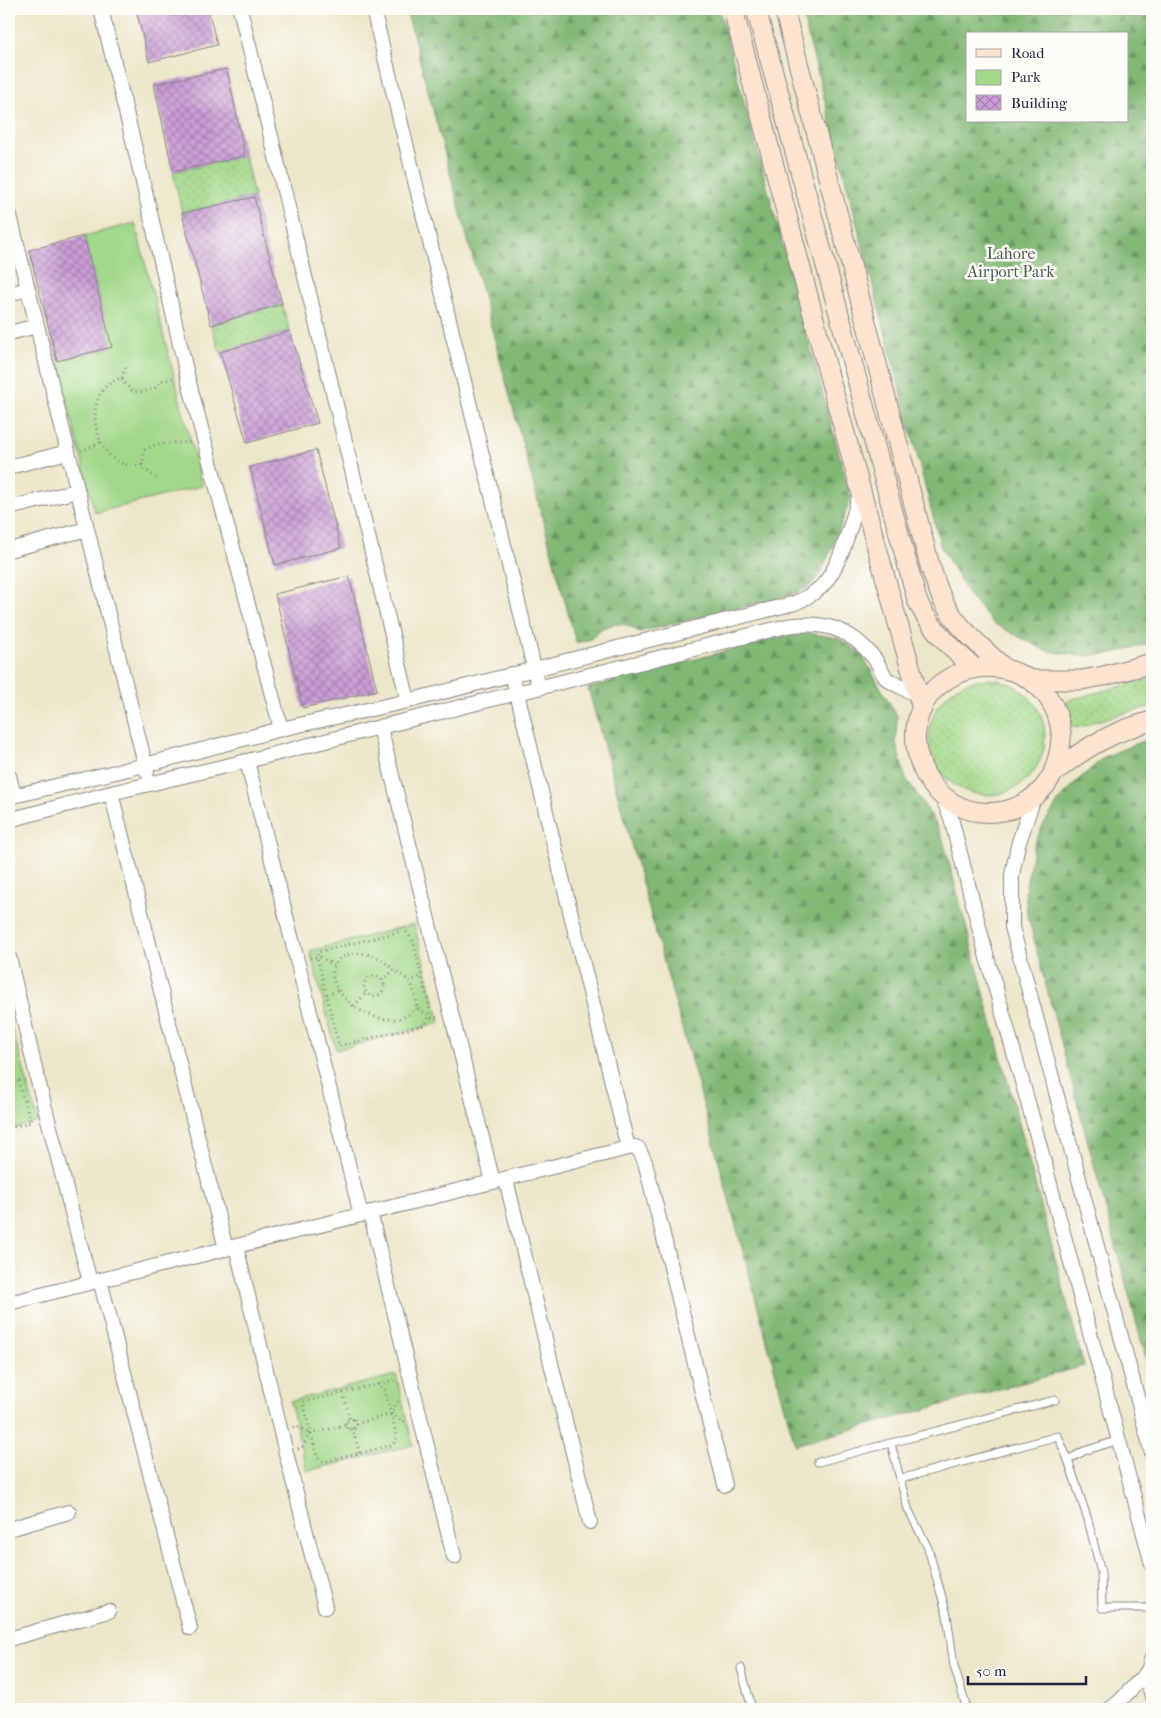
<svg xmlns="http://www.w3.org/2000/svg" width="1161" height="1718" font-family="'IM FELL French Canon',serif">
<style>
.grass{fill:url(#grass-dots);stroke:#627d62}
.forest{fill:url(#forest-firs);stroke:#526d58;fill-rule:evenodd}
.park{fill:#a2d889;stroke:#627d62}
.building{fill:url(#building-cross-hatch)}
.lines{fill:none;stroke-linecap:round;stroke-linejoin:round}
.lane-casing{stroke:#888482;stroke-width:9}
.street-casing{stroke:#888482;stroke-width:16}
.secondary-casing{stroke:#888482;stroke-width:21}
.path{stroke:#888482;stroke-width:3;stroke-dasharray:1 4;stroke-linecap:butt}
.lane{stroke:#fff;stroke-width:7}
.street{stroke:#fff;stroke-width:14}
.secondary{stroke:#fde4d1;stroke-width:19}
.labels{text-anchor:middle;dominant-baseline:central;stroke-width:5;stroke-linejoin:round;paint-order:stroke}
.park-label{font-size:16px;fill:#485952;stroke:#fdfcf7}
</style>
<defs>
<pattern id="grass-dots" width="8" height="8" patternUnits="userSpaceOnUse" patternTransform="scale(1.25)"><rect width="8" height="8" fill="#a2d889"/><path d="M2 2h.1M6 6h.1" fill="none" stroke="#8bb977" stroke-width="1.8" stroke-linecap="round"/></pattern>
<pattern id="forest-firs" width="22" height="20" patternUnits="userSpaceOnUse" patternTransform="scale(1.25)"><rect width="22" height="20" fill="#81b875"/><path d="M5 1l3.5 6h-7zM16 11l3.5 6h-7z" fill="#699561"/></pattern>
<pattern id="building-cross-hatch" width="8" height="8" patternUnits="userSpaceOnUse" patternTransform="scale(1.25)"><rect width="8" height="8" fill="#cb9dd6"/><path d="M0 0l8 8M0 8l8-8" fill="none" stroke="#a480af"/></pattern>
</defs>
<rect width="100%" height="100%" fill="#fdfcf7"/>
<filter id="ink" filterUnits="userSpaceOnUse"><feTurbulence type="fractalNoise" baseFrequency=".02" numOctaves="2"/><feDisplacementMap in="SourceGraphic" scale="10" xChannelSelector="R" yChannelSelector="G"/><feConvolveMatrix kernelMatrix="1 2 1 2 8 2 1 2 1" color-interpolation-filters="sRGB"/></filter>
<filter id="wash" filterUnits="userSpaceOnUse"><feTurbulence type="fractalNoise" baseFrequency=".0096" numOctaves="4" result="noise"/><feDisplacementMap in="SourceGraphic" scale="20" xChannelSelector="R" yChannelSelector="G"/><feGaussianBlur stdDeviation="1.12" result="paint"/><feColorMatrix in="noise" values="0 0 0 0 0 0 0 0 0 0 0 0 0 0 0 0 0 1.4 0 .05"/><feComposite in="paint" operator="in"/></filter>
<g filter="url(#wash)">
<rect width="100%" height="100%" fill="#ede6c9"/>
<g class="grass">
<path d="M245,156L254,197L182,213L173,172Z"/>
<path d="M282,304L290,331L220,352L211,325Z"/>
<path d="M1152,678V706L1092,722C1085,726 1079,729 1071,727L1065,709L1066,703L1069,700Z"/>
<circle cx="987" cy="737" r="58"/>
</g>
<g class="forest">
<path d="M406,9H719L851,498L833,546L820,574L808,588L785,597L640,632L627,625L615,624L602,628L591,639L576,643Z"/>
<path d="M801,9H1152V643L1108,654L1080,656L1044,650L993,623L968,594L941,547ZM967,34H1127V121H967Z"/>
<path d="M809,633L838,638L851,646L862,655L897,716L896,743L905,777L933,818L943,840L1084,1366L795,1445L704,1107L588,688L748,645L795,634Z"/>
<path d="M1152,739V1381L1042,971L1027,912L1025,891L1034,845L1043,825L1059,801L1075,783L1104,757L1140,742Z"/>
</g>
<g class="park">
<path d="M135,223L202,486L95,513L57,361L111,347L84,236Z"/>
<path d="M414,924L440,1023L336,1050L310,951Z"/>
<path d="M9,1016L38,1122L9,1130Z"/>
<path d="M396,1375L413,1445L307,1471L290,1401Z"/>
</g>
<g id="blocks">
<g class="building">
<path d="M136,9H208L217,45L149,62Z"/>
<path d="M227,69L245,156L173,172L154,84Z"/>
<path d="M254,197L282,304L211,325L182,213Z"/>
<path d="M84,236L112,347L57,361L29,250Z"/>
<path d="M290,331L318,423L247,443L220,352Z"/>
<path d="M316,450L341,548L275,565L250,467Z"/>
<path d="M349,576L377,690L303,708L275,594Z"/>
</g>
</g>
</g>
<g filter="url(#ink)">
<use href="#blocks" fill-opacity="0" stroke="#888482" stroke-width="1"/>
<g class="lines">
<defs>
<g id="lane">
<path d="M891,1443L900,1479"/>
<path d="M1068,1460L1084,1451L1119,1440"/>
<path d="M818,1462L1055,1400"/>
<path d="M741,1668L752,1709"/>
<path d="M967,1709L954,1666L947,1615L928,1548L908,1509L900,1479L1058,1436L1068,1460L1088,1520L1101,1572L1102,1608H1152"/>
</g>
<g id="street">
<path d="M101,9L143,182L187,375L281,729"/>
<path d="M240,9L408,701"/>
<path d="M373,9L539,688"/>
<path d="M9,212L147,772"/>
<path d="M9,294L28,289"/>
<path d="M9,333L37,326"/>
<path d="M9,467L68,452"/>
<path d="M9,508L77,491"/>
<path d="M9,550L87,529"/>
<path d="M380,727L493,1182"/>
<path d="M247,761L361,1215"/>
<path d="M9,776L14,795"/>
<path d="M111,793L226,1249"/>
<path d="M942,796L951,818L986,954L1029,1106L1152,1564"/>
<path d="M9,797L145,765L281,729L408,701L795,603C804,599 813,594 821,587C842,566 852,519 861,491"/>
<path d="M1034,797L1018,845L1012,875V927L1152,1453"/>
<path d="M9,820L111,793L247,761L380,727L787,626C824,621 850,628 874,658C879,664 881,672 886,678C892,684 909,690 917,695"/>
<path d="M9,957L37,1077L90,1282"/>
<path d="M628,1148L635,1147L638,1148L645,1162L725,1485"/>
<path d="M506,1180L590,1522"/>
<path d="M370,1212L454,1557"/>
<path d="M236,1246L286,1453L325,1607"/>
<path d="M100,1280L190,1628"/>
<path d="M9,1303L628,1148L517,693L511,674"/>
<path d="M9,1529L69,1512"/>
<path d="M9,1639L109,1611"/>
<path d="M1152,1658C1147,1670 1147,1683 1152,1695"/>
<path d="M1110,1709L1119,1702L1148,1671"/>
</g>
<g id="secondary">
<path d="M733,9L829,376L922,709"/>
<path d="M756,9L917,600C929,628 952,648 974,668"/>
<path d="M784,9L930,566C935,579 938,593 946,606C960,630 984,649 1004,668"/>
<path d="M1030,680H1081L1104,676L1152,663"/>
<path d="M1053,773C1058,759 1062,746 1061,732C1055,679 999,652 953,676C881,713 921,827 1004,811C1019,808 1035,798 1045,786C1049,781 1051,775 1056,771C1087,746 1114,731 1152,721"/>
</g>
</defs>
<use href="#lane" class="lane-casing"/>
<use href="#street" class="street-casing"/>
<use href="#secondary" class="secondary-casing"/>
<g class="path">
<path d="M122,378L127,364"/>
<path d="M101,442C109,460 123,468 142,465L144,469L158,479"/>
<path d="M81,451L101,442C90,419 93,385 122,378L124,383L133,392H142L154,389L162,381L175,378"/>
<path d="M142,465L145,450C159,441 174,444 191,442"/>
<path d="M402,931H406L413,941L430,1010L427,1022L424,1025L339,1046L317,957L318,952Z"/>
<path d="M310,958L320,957L334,965"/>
<circle cx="374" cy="986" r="10"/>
<path d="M382,980L394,970"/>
<path d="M409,981L422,976"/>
<path d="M327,995L338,990"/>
<path d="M354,1006L366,993"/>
<path d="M417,1008C384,1042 319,990 335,965C343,951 363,951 376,957C383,960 389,966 395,970C401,975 408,979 412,986C415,993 417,1001 417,1008L432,1018L439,1017"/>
<path d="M9,1081L25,1080"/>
<path d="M9,1128L31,1122L18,1081"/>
<path d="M379,1384L398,1379"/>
<path d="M343,1393L350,1420"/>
<path d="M391,1414L397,1438L393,1445L324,1462L317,1457L303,1402L379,1384L384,1390L391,1414L403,1422L407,1421"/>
<path d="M354,1419L356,1428L347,1430L345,1421Z"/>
<path d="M356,1424L391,1414L397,1402L402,1400"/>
<path d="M293,1427L296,1426L310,1434"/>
<path d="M352,1428L360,1454"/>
<path d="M298,1449L302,1448L310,1434L346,1425"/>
</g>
<use href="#lane" class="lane"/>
<use href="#street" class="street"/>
<use href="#secondary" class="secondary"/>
</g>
</g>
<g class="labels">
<g class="park-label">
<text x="1011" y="253">Lahore<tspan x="1011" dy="18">Airport Park</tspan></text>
</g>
</g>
<rect width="1161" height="1718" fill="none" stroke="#fdfcf7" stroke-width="30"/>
<rect x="966" y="32" width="162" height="90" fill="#fdfcf7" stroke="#a5a5ac"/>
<rect x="976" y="49" width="25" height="8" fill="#fde4d1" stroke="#a5a5ac"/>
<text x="1011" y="58" font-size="15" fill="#22223b">Road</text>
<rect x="976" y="70" width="25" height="15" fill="#a2d889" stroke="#a5a5ac"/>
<text x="1011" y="82" font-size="15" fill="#22223b">Park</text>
<rect x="976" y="95" width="25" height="15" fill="url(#building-cross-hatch)" stroke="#a5a5ac"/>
<text x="1011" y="108" font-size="15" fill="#22223b">Building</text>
<path d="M968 1676v8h118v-8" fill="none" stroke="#22223b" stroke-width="2.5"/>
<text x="976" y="1676" font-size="15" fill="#22223b" stroke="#fdfcf7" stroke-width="4" paint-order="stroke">50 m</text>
</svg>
